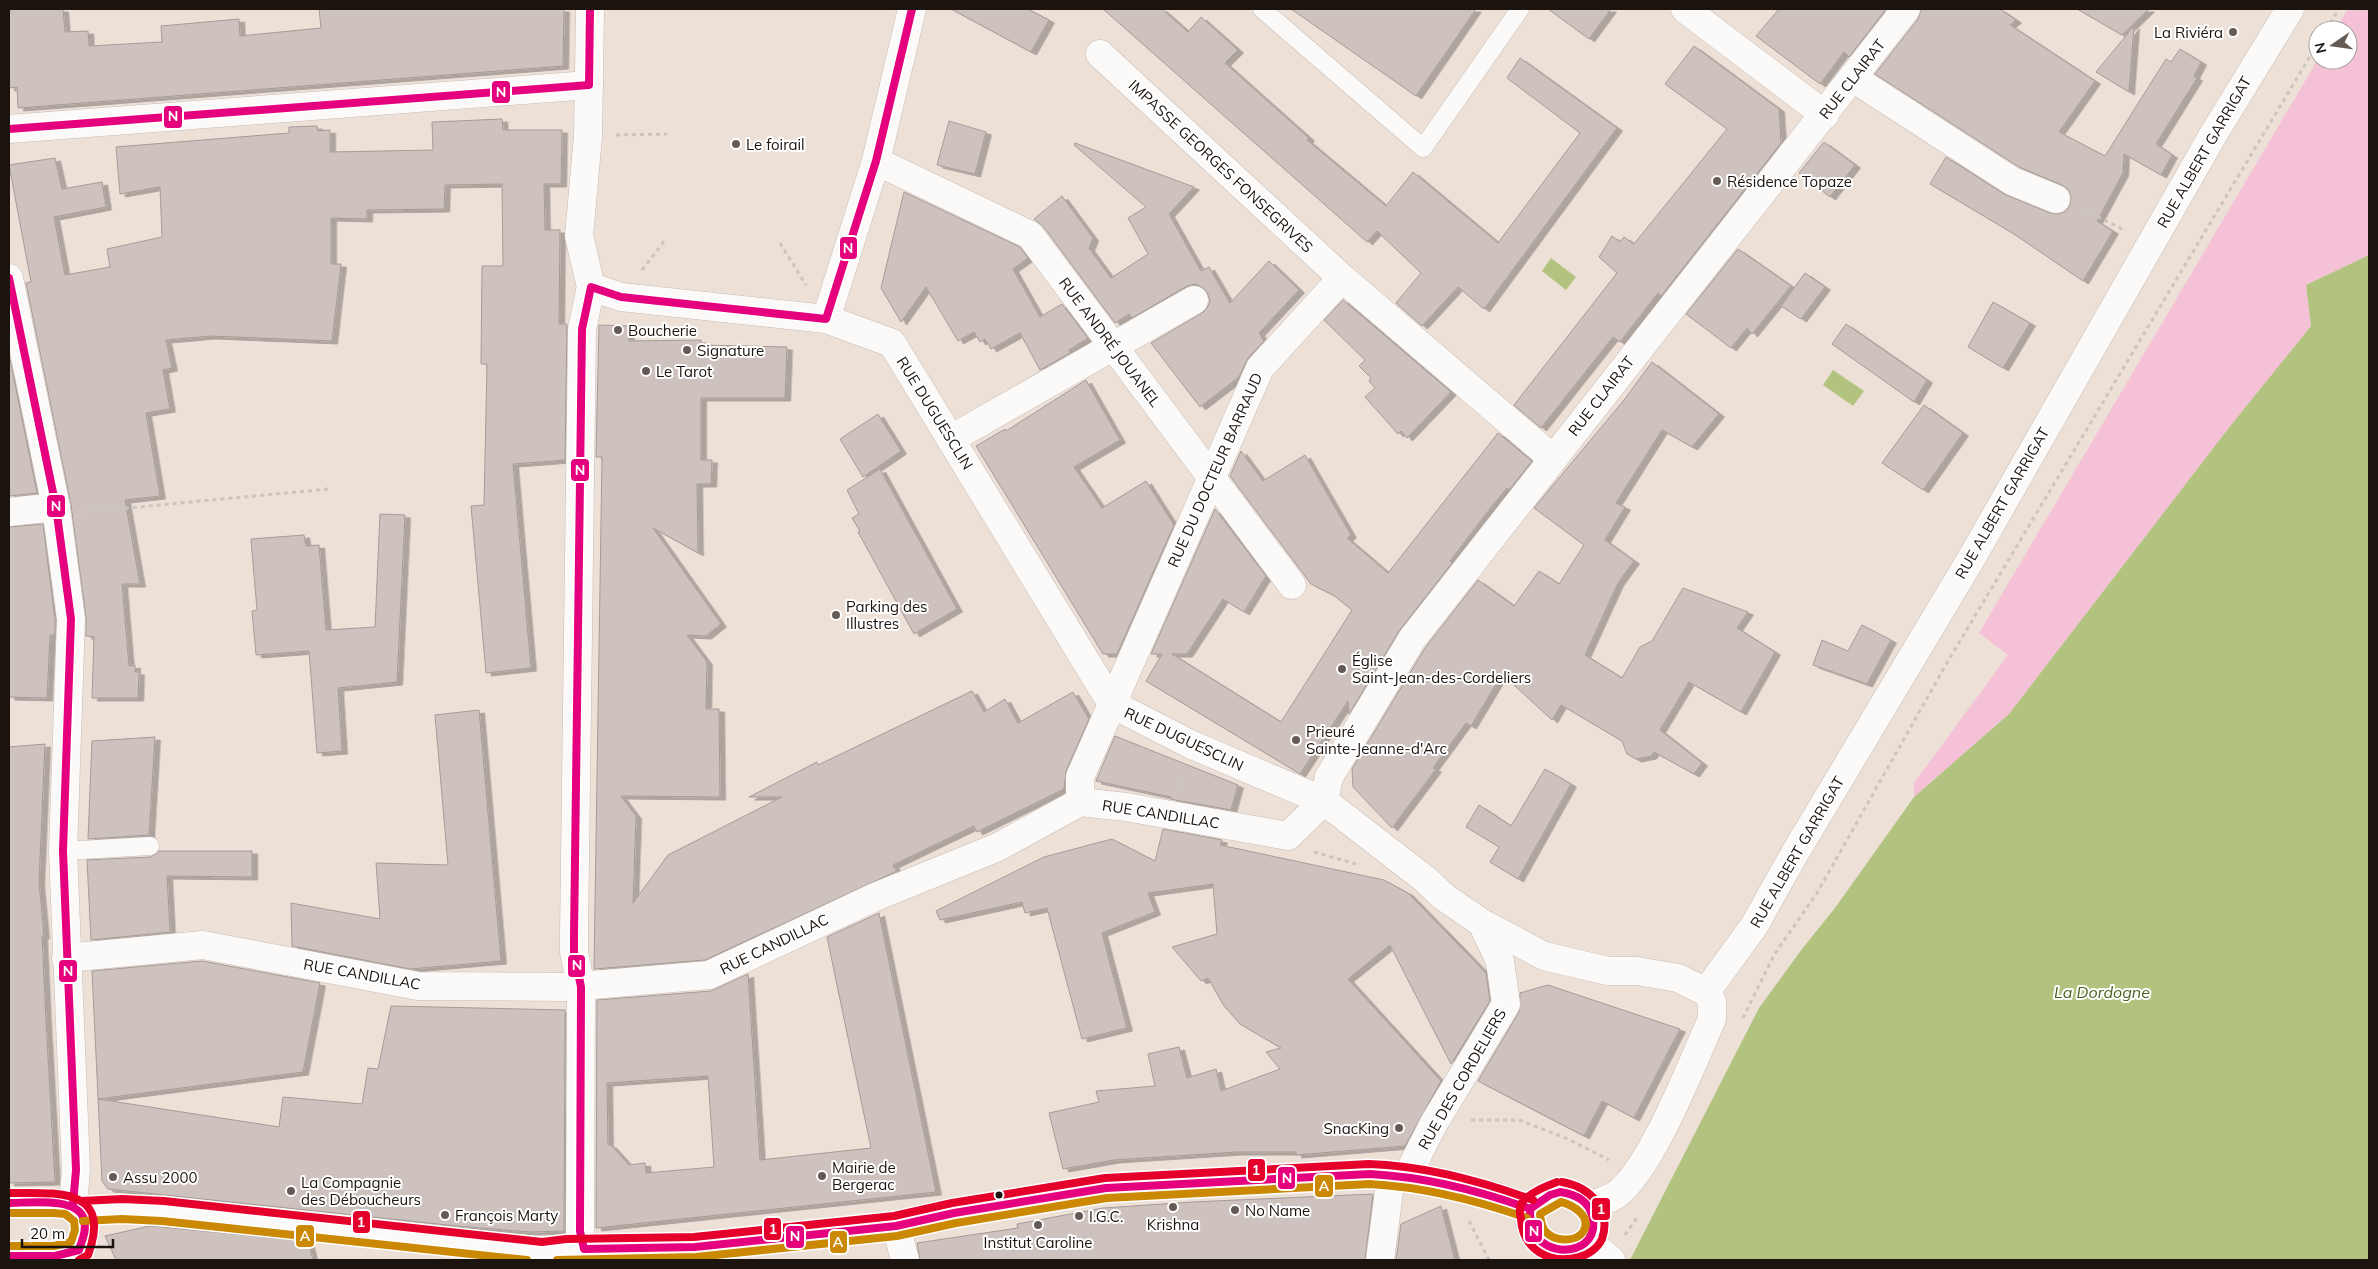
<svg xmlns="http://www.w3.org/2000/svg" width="2378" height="1269" font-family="Mulish,sans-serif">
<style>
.green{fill:#f5c1d6}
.water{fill:#b2c380}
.building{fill:#cdc2be;stroke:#a69b97;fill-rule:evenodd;filter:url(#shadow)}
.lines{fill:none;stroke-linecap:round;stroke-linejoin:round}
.lane-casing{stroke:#c6bcb5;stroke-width:19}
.street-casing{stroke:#c6bcb5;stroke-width:29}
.secondary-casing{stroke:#c6bcb5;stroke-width:29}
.path{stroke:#c9c5c2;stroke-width:3;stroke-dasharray:4 4;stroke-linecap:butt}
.lane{stroke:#fcfaf9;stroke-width:18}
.street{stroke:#fcfaf9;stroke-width:28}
.secondary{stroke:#fcfaf9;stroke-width:28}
.bus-1-casing{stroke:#fff;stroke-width:11}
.bus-2-casing{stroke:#fff;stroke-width:11}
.bus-3-casing{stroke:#fff;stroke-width:11}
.bus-1{stroke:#e5007d;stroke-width:8}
.bus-2{stroke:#cb8903;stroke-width:8}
.bus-3{stroke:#e4002b;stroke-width:8}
.poi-dot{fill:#645b54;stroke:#fff;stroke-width:2}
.bus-dot{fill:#1b130e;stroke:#fff;stroke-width:2}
.labels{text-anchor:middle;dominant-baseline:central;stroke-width:4;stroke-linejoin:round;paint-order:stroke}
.poi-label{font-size:15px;fill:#1b130e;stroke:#fff;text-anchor:start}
.street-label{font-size:15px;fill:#1b130e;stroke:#fff}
.water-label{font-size:16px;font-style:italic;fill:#4c5f1f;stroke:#fff}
.line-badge{stroke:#fff;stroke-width:2}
.badge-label{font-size:14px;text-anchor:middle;font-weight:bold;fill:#fff}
</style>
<defs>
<filter id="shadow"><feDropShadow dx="5.5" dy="3" stdDeviation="0" flood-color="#0004"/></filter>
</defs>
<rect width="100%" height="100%" fill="#ede0d7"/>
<path class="green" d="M2348,9H2369V255L2306,285L2311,326L2231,425L2009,714L1914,797V783L2008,655L1979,633L2318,59L2348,60V30H2335Z"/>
<g class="water">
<path d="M2369,255V1260H1630L1759,1008L1802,949L1835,908L1914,797L2009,714L2231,425L2311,326L2306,285Z"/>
<path d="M1551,258L1576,277L1566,290L1542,271Z"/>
<path d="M1833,370L1864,391L1853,406L1823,385Z"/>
</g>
<g class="building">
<path d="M9,9H63L65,32L88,31L89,46L162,42L161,26L239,19L240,36L321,28L319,9H564L563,66L18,108L17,87L9,88Z"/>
<path d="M951,9H1028L1049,20L1031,52Z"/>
<path d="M1103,9H1162L1188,32L1201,17L1238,50L1225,63L1309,138L1307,140L1386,206L1413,172L1498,243L1580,133L1507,78L1520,58L1617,128L1484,309L1458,287L1422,326L1396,303L1421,273L1377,231L1367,242Z"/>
<path d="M1291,9H1476L1416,96Z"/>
<path d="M1548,9H1611L1589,39Z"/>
<path d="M1779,9H1886L1849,57L1844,52L1820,84L1756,36Z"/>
<path d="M1921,9H2000L2016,20L2010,25L2095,81L2059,132L2105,156L2166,59L2171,62L2180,49L2201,62L2194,76L2197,78L2156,144L2172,155L2161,175L2124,154L2123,173L2097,221L2113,231L2083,281L2014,234L1930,184L1946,157L2004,194L2050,213L2058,214L2065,212L2070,205L2071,197L2069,190L2062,185L2019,167L1875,74L1918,19Z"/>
<path d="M2077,9H2149L2122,35Z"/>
<path d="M2134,26L2129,92L2096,72Z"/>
<path d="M1694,46L1779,109L1781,143L1661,296L1658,293L1620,342L1613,337L1541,428L1514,405L1617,273L1599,257L1612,236L1620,242L1624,237L1634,244L1727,129L1665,84Z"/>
<path d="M502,119L503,130H562L561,184H544L545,230H560L559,324H567L565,460L513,464L531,668L486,673L471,506L484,505L487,364H481L482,266H503L502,184L445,185L444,209L367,210V219L331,218V264H341L332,341L210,336L166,340L172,368L163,370L170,409L146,413L160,496L125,500L140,584H122L129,666L135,665V672H139L138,698H92L94,637L86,636V617L71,505L26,283L31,282L9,165L55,158L62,189L102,182L106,207L54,217L65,275L110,267L107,249L162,237L160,187L120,194L116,147L289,133V127L317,126L318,131L330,130V152L433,150L432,122Z"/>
<path d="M949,121L986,132L975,174L937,165Z"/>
<path d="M1824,142L1855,165L1830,197L1799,173Z"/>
<path d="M1075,143L1194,187L1169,214L1201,271L1209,267L1230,303L1269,261L1299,290L1259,333L1264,341L1248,358L1239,377L1200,407L1151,343L1202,313L1207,308L1210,301L1207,292L1202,287L1195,284L1187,286L1132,318L1129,314L1115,323L1043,226L1034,219L1062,196L1093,238L1089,248L1111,278L1148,254L1128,218L1146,207L1074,145Z"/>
<path d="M904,192L1020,247L1028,258L1013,269L1040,317L1062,304L1088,338L1069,350L1070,353L1040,370L1020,333L991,349L985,339L980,342L974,332L958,341L926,287L901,322L881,288Z"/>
<path d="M1738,249L1791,286L1752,334L1747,328L1731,348L1686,314Z"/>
<path d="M1805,273L1825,287L1801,319L1781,306Z"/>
<path d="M1343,300L1451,392L1407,438L1401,431L1398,434L1365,397L1375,388L1369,381L1371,378L1359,366L1365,360L1324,320Z"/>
<path d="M1993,302L2030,323L2003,368L1968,347Z"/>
<path d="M1846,324L1927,380L1914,402L1832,344Z"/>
<path d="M599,325L629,326V341L701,340V345L787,347L785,398H701V460H712L711,484H697L698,553L653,528L721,624L706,636L687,635L707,662L706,709H719L720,797L621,796L636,816L633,903L668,855L782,797H749L817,762L818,765L972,691L984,712L1005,699L1018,723L1073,692L1089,719L1066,771L1064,789L977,832L974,826L893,865L897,871L705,960L594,969L602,457H596Z"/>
<path d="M9,354L37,493L9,496Z"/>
<path d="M1652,362L1719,414L1692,447L1662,430L1616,503L1625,507L1605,540L1634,561L1618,583L1585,655L1622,678L1640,647L1652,641L1683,588L1748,612L1737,628L1775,652L1741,712L1689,682L1660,730L1702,763L1694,774L1654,752L1651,756L1636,759L1627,754L1622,741L1561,705L1552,720L1502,674L1471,726L1466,723L1433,768L1436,769L1392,828L1353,787L1352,769L1425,648L1478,580L1514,606L1539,571L1559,584L1584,545L1534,508L1624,400Z"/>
<path d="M1086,380L1120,440L1074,467L1102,508L1146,481L1174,525L1117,654H1103L976,446L1005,429L1006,431Z"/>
<path d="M1924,405L1963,433L1923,490L1882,463Z"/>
<path d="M878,414L901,451L863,477L840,439Z"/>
<path d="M1498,433L1532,461L1509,490L1507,488L1492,506L1450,561L1452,563L1399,631L1349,714L1348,701L1300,774L1146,681L1162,654H1151L1215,509L1266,576L1244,612L1223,599L1187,654H1172L1281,722L1352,610L1333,595L1311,584L1230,476L1241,451L1263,481L1305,455L1351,535L1347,538L1388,573Z"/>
<path d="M880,469L957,609L914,634L858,532L860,531L852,518L859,514L847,490Z"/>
<path d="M380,514L405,515L397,682L338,688L342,751L317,753L309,651L256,655L252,611L257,610L251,539L304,535L306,546L319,545L326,630L375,627Z"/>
<path d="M43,524L55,620V635H50L47,698L9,697V527Z"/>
<path d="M1862,625L1891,640L1867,684L1813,665L1822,640L1848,651Z"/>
<path d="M479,710L501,961L410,969L292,946L291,903L380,919L376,863L448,865L435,715Z"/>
<path d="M1115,736L1238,785L1231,810L1170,799L1171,797L1096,781Z"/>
<path d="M155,737L149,835L88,839L92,741Z"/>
<path d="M45,744L39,882L44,936H42L46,1021L55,1182L9,1183V747Z"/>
<path d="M1545,769L1571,784L1518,879L1490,862L1499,847L1466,827L1479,805L1511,826Z"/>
<path d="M1163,829L1222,840L1220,845L1384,880L1408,893L1486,973L1490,1001L1451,1064L1390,945L1348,979L1441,1081L1405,1146L1296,1155V1152H1236L1114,1160L1063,1169L1049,1113L1099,1102L1096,1091L1155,1086L1148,1054L1179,1047L1187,1078L1216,1069L1221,1091L1280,1069L1266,1052L1281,1048L1240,1024L1224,1006L1208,978L1201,981L1172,947L1217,934L1213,884L1148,893L1155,912L1102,933L1127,1028L1082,1039L1047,908L1025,913L1022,902L940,920L936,911L1044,857L1112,839L1155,861Z"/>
<path d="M159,851H252V877L167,876L170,932L91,940L87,860L151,857Z"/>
<path d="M879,913L936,1192L596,1228L597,1000L711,991L748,974L760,1160L871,1148L827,937ZM708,1076L714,1167L646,1173L645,1163L629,1165L611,1145H608L607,1083Z"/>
<path d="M202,961L320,983L303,1072L98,1099L279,1127L283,1097L362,1104L368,1068L378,1069L391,1006L565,1010L564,1231L530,1232L457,1226L108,1189L102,1181L92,971Z"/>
<path d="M1548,985L1680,1029L1634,1118L1602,1101L1584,1136L1478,1081L1519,1012L1520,993Z"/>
<path d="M1373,1194L1365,1260H920L917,1243L1018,1228L1017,1224L1103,1208L1192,1202Z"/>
<path d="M1441,1206L1455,1260H1396L1401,1224Z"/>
<path d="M150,1226L308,1241L313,1260H116L105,1236Z"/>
</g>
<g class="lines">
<defs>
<g id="lane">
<path d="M1262,9L1423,148L1520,9"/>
<path d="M63,851L150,846"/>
</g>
<g id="street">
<path d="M1685,9L1825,115"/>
<path d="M1100,54L1342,278"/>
<path d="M1853,78L2012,181L2056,199"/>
<path d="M9,129L589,85"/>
<path d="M876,161L1030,235L1292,585"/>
<path d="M9,278L56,507L71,619L63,851L76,1170L73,1204"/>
<path d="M591,287L621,297L826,319L892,343L1112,704L1192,745L1324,801L1426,880L1444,897L1482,923L1544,956L1608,971H1637L1678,978L1706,992L1712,1001V1019C1693,1061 1652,1168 1617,1194C1610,1200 1597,1202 1589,1206"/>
<path d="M826,319L876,161L912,9"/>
<path d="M951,439L1194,300"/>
<path d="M9,512L56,507"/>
<path d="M1324,801L1329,777L1412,639L1906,9"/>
<path d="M1080,802V777L1260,368L1342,278L1552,458"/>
<path d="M66,958L203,945L418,986L569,987L709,975L875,897L998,847L1080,802L1126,807L1288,836L1324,801"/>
<path d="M1706,992L1754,926L1795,853L1971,559L2213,135L2290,9"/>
<path d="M1407,1176L1434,1123L1506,1004L1500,961L1482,923"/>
<path d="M896,1226L905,1260"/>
<path d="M584,1249L580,1231L581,987L574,952V936L582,329L591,287L579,236L588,136L590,9"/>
<path d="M1380,1260L1391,1176"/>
</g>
<g id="secondary">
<path d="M1560,1192C1574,1194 1584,1198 1591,1210C1616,1258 1523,1269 1530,1209L1550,1195Z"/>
<path d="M9,1203C46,1204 105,1191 79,1250L55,1256H9"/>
<path d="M82,1211C135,1205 191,1214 244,1219C344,1228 443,1240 542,1252L566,1249L695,1247L896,1226L954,1213L1106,1188L1370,1174L1407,1176L1494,1196L1530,1209"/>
<path d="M1590,1243L1611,1260"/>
</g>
</defs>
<use href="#lane" class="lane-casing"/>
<use href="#street" class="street-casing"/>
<use href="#secondary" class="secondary-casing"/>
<g class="path">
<path d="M2326,30L2339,9"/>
<path d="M616,135L667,134"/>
<path d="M2083,209L2126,231"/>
<path d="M780,243L806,285"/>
<path d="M642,270L666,239"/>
<path d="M85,512L329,489"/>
<path d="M1179,788L1183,772"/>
<path d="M1314,852L1356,864"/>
<path d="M1743,1018L1774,955L1817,893L1948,661L2318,43"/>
<path d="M1471,1120H1519L1568,1139L1609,1160"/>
<path d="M1469,1221L1489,1260"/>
<path d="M1625,1235L1637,1218"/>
</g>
<use href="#lane" class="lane"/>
<use href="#street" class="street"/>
<use href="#secondary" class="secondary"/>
<defs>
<g id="bus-1">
<path d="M912,9L876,161L826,319L621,297L591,287L582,329L574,936V952L581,987L580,1231L584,1249L695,1247L896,1226L954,1213L1106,1188L1370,1174C1425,1177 1478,1190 1530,1209"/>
<path d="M9,129L589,85L590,9"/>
<path d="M9,278L56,507L71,619L63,851L76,1170L73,1204"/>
<path d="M1560,1192C1574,1194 1588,1200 1592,1215C1603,1256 1543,1261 1532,1228C1530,1223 1530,1215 1530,1209L1550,1195Z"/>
<path d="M9,1203C27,1203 79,1196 84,1220C87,1230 82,1240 79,1250L55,1256H9"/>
</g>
<g id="bus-2">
<path d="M1561,1202C1573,1205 1593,1217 1583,1232C1575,1243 1554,1241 1546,1232C1541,1227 1541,1221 1540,1214Z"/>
<path d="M83,1221L122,1219L162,1221L527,1260"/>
<path d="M9,1246H54L71,1242L75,1230L74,1221L65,1214L53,1213H9"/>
<path d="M557,1260L696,1257L897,1236L956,1223L1107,1198L1370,1184C1424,1187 1476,1200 1527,1218"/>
</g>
<g id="bus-3">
<path d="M1557,1182C1546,1186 1527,1194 1521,1204C1519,1208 1520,1215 1521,1219C1523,1250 1550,1265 1579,1257C1588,1255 1598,1248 1602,1239C1612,1209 1590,1187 1562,1182"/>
<path d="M9,1193C57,1193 113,1187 88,1255L79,1260"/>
<path d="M81,1201L122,1199L164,1201L542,1242L566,1239L694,1237L894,1216L952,1203L1105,1178L1369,1164C1426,1166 1481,1181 1533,1200"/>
</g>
</defs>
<use href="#bus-1" class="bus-1-casing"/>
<use href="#bus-2" class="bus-2-casing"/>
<use href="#bus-3" class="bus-3-casing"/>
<use href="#bus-1" class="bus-1"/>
<use href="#bus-2" class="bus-2"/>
<use href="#bus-3" class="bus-3"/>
</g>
<g class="poi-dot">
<circle cx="2233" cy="32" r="5"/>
<circle cx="736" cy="144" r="5"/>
<circle cx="1717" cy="181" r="5"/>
<circle cx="618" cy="330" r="5"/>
<circle cx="687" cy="350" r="5"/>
<circle cx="646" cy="371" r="5"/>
<circle cx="836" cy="615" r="5"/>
<circle cx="1342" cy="669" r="5"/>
<circle cx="1296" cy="740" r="5"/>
<circle cx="1399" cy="1128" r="5"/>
<circle cx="822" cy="1176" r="5"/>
<circle cx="113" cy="1177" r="5"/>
<circle cx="291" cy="1191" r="5"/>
<circle cx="1173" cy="1207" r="5"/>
<circle cx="1235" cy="1210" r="5"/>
<circle cx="445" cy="1215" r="5"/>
<circle cx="1079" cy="1216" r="5"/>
<circle cx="1038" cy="1225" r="5"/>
</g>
<circle class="bus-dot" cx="999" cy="1195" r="4.5"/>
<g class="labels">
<g class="poi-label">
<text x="2223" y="32" text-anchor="end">La Riviéra</text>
<text x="746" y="144">Le foirail</text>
<text x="1727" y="181">Résidence Topaze</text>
<text x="628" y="330">Boucherie</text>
<text x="697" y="350">Signature</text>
<text x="656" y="371">Le Tarot</text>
<text x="846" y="606">Parking des<tspan x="846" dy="17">Illustres</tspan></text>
<text x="1352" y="660">Église<tspan x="1352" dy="17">Saint-Jean-des-Cordeliers</tspan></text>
<text x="1306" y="731">Prieuré<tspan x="1306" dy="17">Sainte-Jeanne-d'Arc</tspan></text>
<text x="1389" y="1128" text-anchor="end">SnacKing</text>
<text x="832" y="1167">Mairie de<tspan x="832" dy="17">Bergerac</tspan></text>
<text x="123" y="1177">Assu 2000</text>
<text x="301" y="1182">La Compagnie<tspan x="301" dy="17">des Déboucheurs</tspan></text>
<text x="1245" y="1210">No Name</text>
<text x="455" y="1215">François Marty</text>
<text x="1089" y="1216">I.G.C.</text>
<text x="1173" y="1224" text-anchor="middle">Krishna</text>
<text x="1038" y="1242" text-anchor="middle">Institut Caroline</text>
</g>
<g class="street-label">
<text transform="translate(1852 79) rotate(-52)">RUE CLAIRAT</text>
<text transform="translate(2204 152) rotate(-60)">RUE ALBERT GARRIGAT</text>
<text transform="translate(1221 166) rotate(43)">IMPASSE GEORGES FONSEGRIVES</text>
<text transform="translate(1110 342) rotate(53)">RUE ANDRÉ JOUANEL</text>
<text transform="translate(1601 396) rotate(-52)">RUE CLAIRAT</text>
<text transform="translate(935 413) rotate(58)">RUE DUGUESCLIN</text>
<text transform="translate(1215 470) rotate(-66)">RUE DU DOCTEUR BARRAUD</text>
<text transform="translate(2002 503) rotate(-60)">RUE ALBERT GARRIGAT</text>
<text transform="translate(1184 739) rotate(25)">RUE DUGUESCLIN</text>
<text transform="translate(1161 814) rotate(9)">RUE CANDILLAC</text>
<text transform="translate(1797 852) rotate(-60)">RUE ALBERT GARRIGAT</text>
<text transform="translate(774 944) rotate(-26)">RUE CANDILLAC</text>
<text transform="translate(362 974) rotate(10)">RUE CANDILLAC</text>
<text transform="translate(1462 1079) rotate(-60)">RUE DES CORDELIERS</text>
</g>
<g class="water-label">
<text x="2102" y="992">La Dordogne</text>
</g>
</g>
<g class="line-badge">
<rect x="491" y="80" width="20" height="24" rx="5" fill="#e5007d"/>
<rect x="163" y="105" width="20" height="24" rx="5" fill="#e5007d"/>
<rect x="839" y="236" width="19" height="24" rx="5" fill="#e5007d"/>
<rect x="570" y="458" width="20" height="24" rx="5" fill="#e5007d"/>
<rect x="46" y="494" width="20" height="24" rx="5" fill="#e5007d"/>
<rect x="567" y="954" width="19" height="24" rx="5" fill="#e5007d"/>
<rect x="58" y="959" width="20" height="24" rx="5" fill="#e5007d"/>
<rect x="1247" y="1158" width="19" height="24" rx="5" fill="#e4002b"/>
<rect x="1277" y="1166" width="19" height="24" rx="5" fill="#e5007d"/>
<rect x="1314" y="1174" width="20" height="24" rx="5" fill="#cb8903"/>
<rect x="1591" y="1197" width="20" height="24" rx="5" fill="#e4002b"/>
<rect x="352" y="1210" width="19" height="24" rx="5" fill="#e4002b"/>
<rect x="763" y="1217" width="19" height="24" rx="5" fill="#e4002b"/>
<rect x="1524" y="1219" width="19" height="24" rx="5" fill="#e5007d"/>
<rect x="295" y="1224" width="20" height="24" rx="5" fill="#cb8903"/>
<rect x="785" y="1225" width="20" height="24" rx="5" fill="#e5007d"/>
<rect x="829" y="1230" width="19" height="24" rx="5" fill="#cb8903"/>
</g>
<g class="badge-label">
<text x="501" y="97">N</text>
<text x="173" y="121">N</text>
<text x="848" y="253">N</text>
<text x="580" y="475">N</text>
<text x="56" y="511">N</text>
<text x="577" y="970">N</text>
<text x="68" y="976">N</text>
<text x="1256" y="1175">1</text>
<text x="1287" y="1183">N</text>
<text x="1324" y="1191">A</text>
<text x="1601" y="1214">1</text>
<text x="361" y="1227">1</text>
<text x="773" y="1234">1</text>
<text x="1534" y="1236">N</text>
<text x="305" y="1241">A</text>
<text x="795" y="1241">N</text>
<text x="838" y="1247">A</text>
</g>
<rect width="2378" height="1269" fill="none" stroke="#1b130e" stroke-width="20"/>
<g transform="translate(2333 45) rotate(257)"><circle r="24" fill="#ffffff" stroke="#a4a19f"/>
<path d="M0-4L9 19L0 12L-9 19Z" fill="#645b54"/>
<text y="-8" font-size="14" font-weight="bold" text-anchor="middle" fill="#1b130e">N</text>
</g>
<path d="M22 1239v8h91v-8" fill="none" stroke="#1b130e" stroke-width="2.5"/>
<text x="30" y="1239" font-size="15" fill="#1b130e" stroke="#ffffff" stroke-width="4" paint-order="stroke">20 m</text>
</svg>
